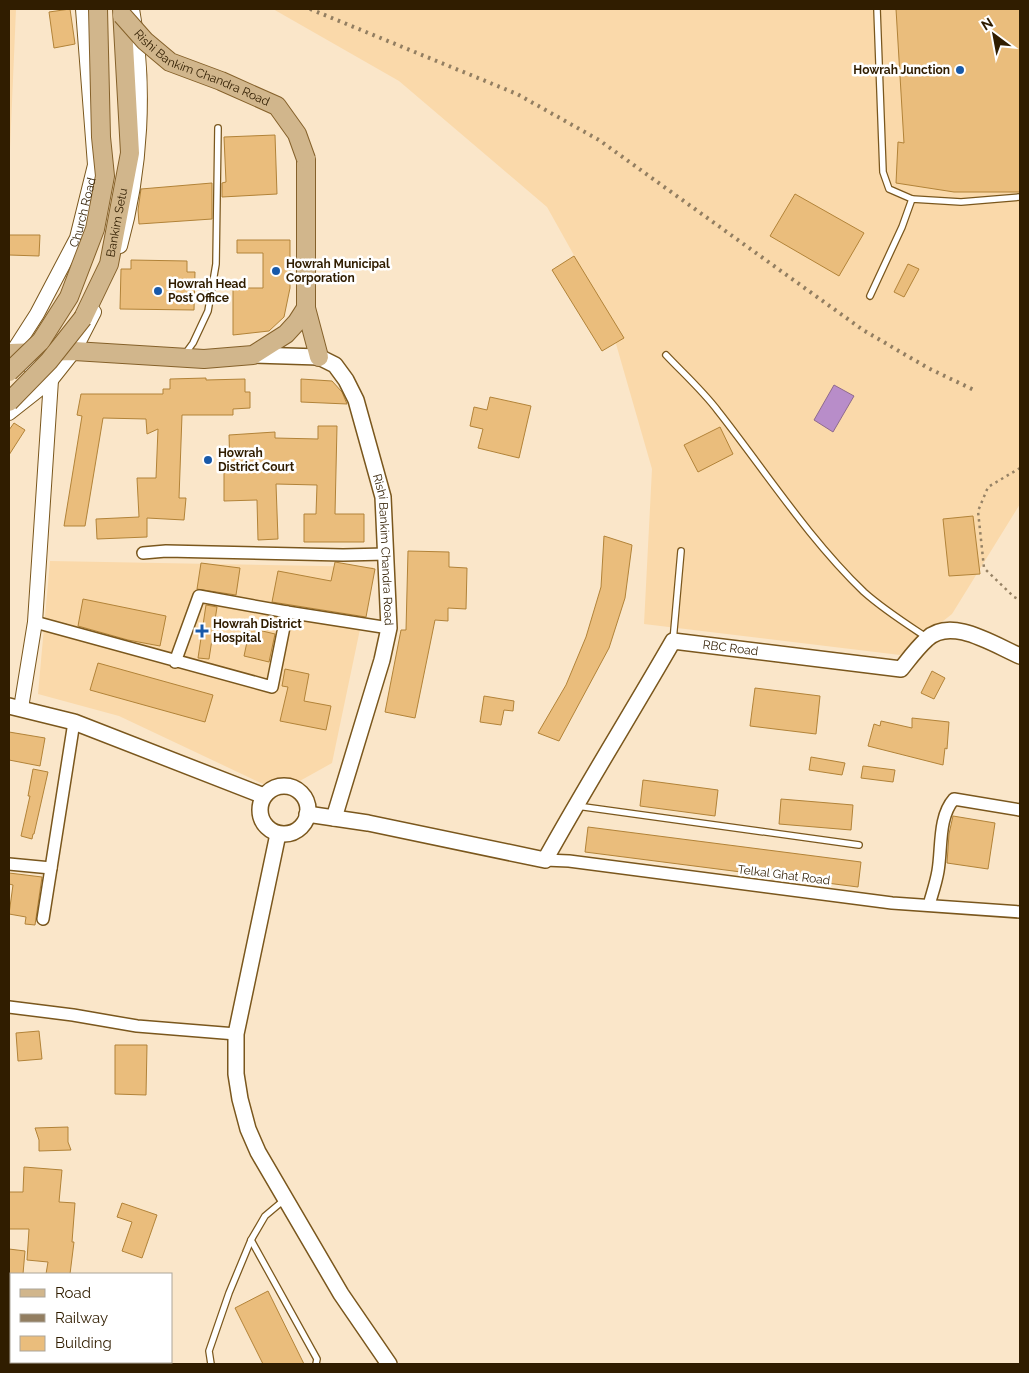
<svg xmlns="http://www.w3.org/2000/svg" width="1029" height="1373" font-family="Raleway,sans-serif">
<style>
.built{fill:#fad9aa}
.water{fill:#b88dc9;stroke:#8f6b8d}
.building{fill:#eabd7c;stroke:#b28338}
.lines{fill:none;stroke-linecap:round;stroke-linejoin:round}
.service-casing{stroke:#7a571d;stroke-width:8}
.minor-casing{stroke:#7a571d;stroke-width:14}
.tertiary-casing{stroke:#7a571d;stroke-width:16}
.secondary-casing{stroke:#7a571d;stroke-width:18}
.primary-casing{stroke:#85612a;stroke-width:20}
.path{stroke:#968265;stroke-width:2.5;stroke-dasharray:2.5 4;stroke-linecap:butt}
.service{stroke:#fff;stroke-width:5.5}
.minor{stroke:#fff;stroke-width:11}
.tertiary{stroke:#fff;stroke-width:14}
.secondary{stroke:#fff;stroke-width:15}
.primary{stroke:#d1b68c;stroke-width:18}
.rail{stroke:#927e61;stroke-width:4;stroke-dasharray:2.5 5;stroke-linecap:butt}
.primary-bridge-casing{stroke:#85612a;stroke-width:20;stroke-linecap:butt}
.primary-bridge{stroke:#d1b68c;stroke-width:18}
.poi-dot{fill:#1859a9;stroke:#fff;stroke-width:2}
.labels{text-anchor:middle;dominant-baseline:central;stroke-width:5;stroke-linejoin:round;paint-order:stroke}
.street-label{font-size:12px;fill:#301d00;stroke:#fff}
.poi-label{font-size:12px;font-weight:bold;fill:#301d00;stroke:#fff;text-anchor:start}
</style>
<rect width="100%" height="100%" fill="#fae6c9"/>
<g class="built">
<path d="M9,9H16L10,149H9Z"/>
<path d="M273,9H1020V504L952,614L900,655L644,624L652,469L608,316L547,207L399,81Z"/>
<path d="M50,561L373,567L332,763L280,792L119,716L38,694Z"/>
</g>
<path class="water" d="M834,385L854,396L833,432L814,420Z"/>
<g class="building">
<path d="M70,9L75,44L54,48L49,12Z"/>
<path d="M896,9H1020V192H954L896,183L898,142L904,143Z"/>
<path d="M275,135L277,194L222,197V183L226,182L224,137Z"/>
<path d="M212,183V219L139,224L138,210L141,189Z"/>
<path d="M795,194L864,233L839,276L770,236Z"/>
<path d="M9,235H40L39,256L9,255Z"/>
<path d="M237,240H290V288L284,317L269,331L233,335V288H263V253H237Z"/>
<path d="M574,256L624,338L602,351L552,270Z"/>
<path d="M131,260L187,261V272H195L194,310L120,309L121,269H131Z"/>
<path d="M908,264L919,269L904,297L894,292Z"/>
<path d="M206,378V380L245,379V392H250V408L233,409V415H182L179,498H186L184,520L147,518V537L97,539L96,519L139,517L137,478H156L158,429L147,434L146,419L103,418L85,526H64L82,416L77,415L81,394H163V389H170V379Z"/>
<path d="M301,379L332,381L342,392L347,404L301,402Z"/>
<path d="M490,397L531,406L519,458L478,448L483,429L470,426L474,407L487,410Z"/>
<path d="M14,423L25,430L9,455V430Z"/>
<path d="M318,426H337L335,514H364V542H304V514H316L317,485L276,484L278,539L258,540L257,500L224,501V469L230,468L229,435L275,432V438L318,439Z"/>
<path d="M720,427L733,454L698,472L684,445Z"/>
<path d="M973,516L980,574L949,576L943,519Z"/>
<path d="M604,536L632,545L625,598L609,648L559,741L538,733L566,685L586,637L601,587Z"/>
<path d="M408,551L449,552V567L467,568L466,609L448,608V621L435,620L415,718L385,712L401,630H406Z"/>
<path d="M335,562L375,569L366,617L272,602L278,571L331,581Z"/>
<path d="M201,563L240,568L236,595L197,589Z"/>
<path d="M83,599L166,616L160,646L128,640L78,626Z"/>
<path d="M206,605L217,607L209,659L198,658Z"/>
<path d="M250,628L275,634L269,662L244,656Z"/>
<path d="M98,663L213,695L205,722L90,690Z"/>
<path d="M285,669L309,674L304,701L331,706L326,730L280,721L288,687L282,686Z"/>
<path d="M932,671L945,678L934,699L921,693Z"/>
<path d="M755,688L820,696L816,734L750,726Z"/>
<path d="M484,696L514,701L513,711L504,710L501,725L480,722Z"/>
<path d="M912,718L949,722L947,749L945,748L943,765L868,746L874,724L880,726L881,721L912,728Z"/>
<path d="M9,732L45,738L40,766L9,760Z"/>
<path d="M811,757L845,763L842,775L809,770Z"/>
<path d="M863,766L895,770L893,782L861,778Z"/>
<path d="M33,769L48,772L34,834H33L32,839L21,836L30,796H28Z"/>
<path d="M643,780L718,790L715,816L640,806Z"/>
<path d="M781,799L853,805L851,830L779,824Z"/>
<path d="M953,816L995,823L988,869L947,863L949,834Z"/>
<path d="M588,827L861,862L858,887L585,852Z"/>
<path d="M9,873L42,877L35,925L25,924L26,917L9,914L13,885L9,884Z"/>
<path d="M39,1031L42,1059L18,1061L16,1033Z"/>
<path d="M115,1045H147L146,1095L115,1094Z"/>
<path d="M68,1127V1142L71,1150L39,1151V1140L35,1128Z"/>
<path d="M24,1167L62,1170L59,1202L75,1203L72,1242H74L70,1274H46L48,1262L27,1260L29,1229H9V1192H23Z"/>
<path d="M122,1203L157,1215L142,1258L122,1251L132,1222L117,1217Z"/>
<path d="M9,1249L25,1251L23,1274H9Z"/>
<path d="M268,1291L304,1364H263L235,1308Z"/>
</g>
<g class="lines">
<defs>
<g id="service">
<path d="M877,9L883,172L889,189L912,199"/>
<path d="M870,296L902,227L912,199L961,202L1020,197"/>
<path d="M185,354L193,343L208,311L216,264L218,128"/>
<path d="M666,355C683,373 703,391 718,411C766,472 808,538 864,592C883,609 905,623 926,637"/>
<path d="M673,641L681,551"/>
<path d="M577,806L859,845"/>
<path d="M251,1240L317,1359L316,1364"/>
<path d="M211,1364L209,1351L229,1293L251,1240L265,1216L284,1200"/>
</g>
<g id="minor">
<path d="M143,553L166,551L343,555L386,554"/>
<path d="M287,612L389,628"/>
<path d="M35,622L272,687L287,612L199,596L175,662"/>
<path d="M545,860L569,861L892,903L1020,912"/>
<path d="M9,864L51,868"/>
<path d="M929,905C932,894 936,883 938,871C942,848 938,817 954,799L1020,810"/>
<path d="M43,919L74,722"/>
<path d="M9,1007L73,1015L137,1026L236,1034"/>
</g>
<g id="tertiary">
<path d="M120,246C141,171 146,86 132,9"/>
<path id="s1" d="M46,377L12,353L37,314L77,238L95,165L83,9"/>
<path d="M9,413L51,380L74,351L94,312"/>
<path d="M21,708L35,622L51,380"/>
</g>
<g id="secondary">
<path id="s2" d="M253,355L319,357L335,365L346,380L356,400L383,497L389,628L382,660L334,818"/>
<path d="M9,706L74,722L264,796"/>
<circle cx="284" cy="810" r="24"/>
<path id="s3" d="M307,814L368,823L545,860C586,786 631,714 673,641L901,669C909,659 917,648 927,639C951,616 994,645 1020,656"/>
<path d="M278,834L236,1034V1074L240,1099L248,1129L258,1152L341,1294L389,1364"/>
</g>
<g id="primary">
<path d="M306,308L319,357"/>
<path id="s4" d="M83,318L109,264L130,153L122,9"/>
<path d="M9,353L74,351L204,359L253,355L286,334L297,322L306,308V159"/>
</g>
</defs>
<use href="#service" class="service-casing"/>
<use href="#minor" class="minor-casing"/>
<use href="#tertiary" class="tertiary-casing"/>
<use href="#secondary" class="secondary-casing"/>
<use href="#primary" class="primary-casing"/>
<path class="path" d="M1020,468L988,487L978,511L984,568L1014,597L1020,600"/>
<use href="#service" class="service"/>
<use href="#minor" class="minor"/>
<use href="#tertiary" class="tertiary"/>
<use href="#secondary" class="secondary"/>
<use href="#primary" class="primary"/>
<path class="rail" d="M310,9L517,94L599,140L863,330L928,368L976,391"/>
<defs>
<g id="primary-bridge">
<path id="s5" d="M122,15L145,41L170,62L221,81L277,106L297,134L306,159"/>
<path d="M9,372L41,341L69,297L95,229L105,176L101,137L98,9"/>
<path d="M9,402L49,361L83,318"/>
</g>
</defs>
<use href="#primary-bridge" class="primary-bridge-casing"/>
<use href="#primary-bridge" class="primary-bridge"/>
</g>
<g class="poi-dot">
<circle cx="960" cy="70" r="5"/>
<circle cx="276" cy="271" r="5"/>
<circle cx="158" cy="291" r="5"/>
<circle cx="208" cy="460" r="5"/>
<path d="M199.5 623.5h5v5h5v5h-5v5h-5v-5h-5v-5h5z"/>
</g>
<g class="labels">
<g class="street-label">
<text stroke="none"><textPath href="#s5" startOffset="98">Rishi Bankim Chandra Road</textPath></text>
<text stroke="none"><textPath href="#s1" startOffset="200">Church Road</textPath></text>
<text stroke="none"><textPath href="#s4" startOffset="102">Bankim Setu</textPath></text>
<text stroke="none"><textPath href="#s2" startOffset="278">Rishi Bankim Chandra Road</textPath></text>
<text stroke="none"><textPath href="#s3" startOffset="554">RBC Road</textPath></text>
<text transform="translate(784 875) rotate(7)">Telkal Ghat Road</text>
</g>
<g class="poi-label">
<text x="950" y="70" text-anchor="end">Howrah Junction</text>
<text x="286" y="264">Howrah Municipal<tspan x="286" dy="14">Corporation</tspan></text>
<text x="168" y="284">Howrah Head<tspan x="168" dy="14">Post Office</tspan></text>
<text x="218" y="453">Howrah<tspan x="218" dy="14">District Court</tspan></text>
<text x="213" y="624">Howrah District<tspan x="213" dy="14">Hospital</tspan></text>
</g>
</g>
<rect width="1029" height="1373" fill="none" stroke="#301d00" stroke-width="20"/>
<rect x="10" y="1273" width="162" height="90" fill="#ffffff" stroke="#aca599"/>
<rect x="20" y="1289" width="25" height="8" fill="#d1b68c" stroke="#aca599"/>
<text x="55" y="1298" font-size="15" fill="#301d00">Road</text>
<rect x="20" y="1314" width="25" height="8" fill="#927e61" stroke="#aca599"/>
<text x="55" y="1323" font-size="15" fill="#301d00">Railway</text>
<rect x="20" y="1336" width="25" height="15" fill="#eabd7c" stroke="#aca599"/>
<text x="55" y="1348" font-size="15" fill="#301d00">Building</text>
<g transform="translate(994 35) rotate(328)" stroke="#ffffff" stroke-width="4" paint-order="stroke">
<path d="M0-4L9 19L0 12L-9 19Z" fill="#301d00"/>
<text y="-8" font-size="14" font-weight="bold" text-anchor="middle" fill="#301d00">N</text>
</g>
</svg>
